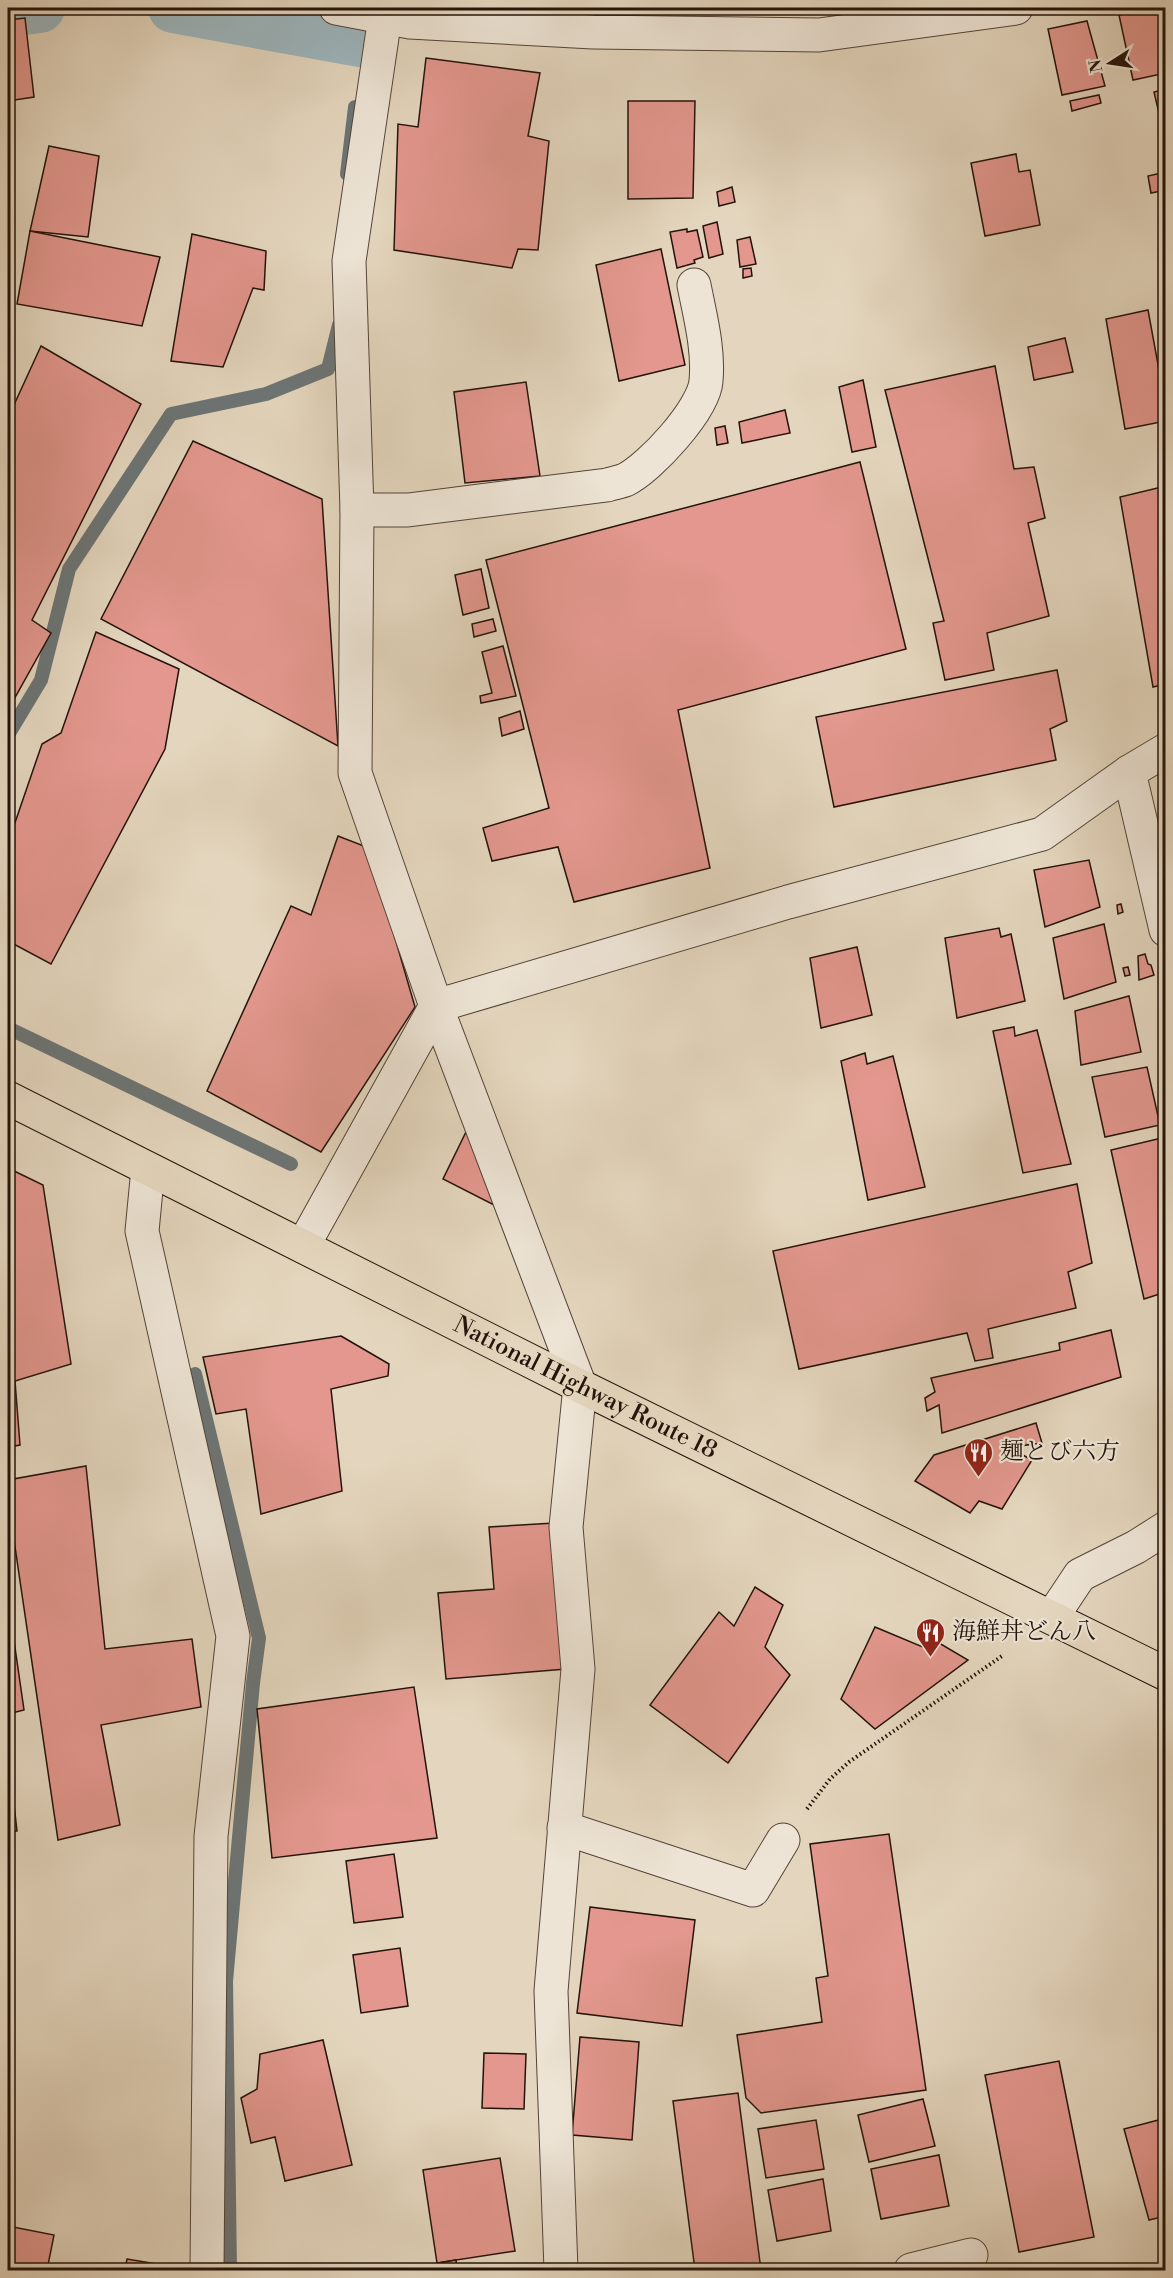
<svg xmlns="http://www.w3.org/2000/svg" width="1173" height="2278" font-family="'Libre Bodoni','Noto Serif JP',serif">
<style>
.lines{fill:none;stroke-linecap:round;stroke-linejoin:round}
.stream{stroke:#6c7576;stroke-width:14}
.canal{stroke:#9db6be;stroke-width:50}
.building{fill:#e3978e;stroke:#23130a;stroke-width:1.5}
.minor-casing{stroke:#534437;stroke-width:35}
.highway-casing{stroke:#23130a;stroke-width:35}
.path{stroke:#23130a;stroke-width:4;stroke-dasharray:1.5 3;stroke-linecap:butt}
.minor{stroke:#ede4d5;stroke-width:33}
.highway{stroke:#e4d6be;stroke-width:33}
.labels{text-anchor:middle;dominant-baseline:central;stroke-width:4.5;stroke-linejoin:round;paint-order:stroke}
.street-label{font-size:24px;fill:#23130a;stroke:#ede4d5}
.poi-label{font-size:24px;fill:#23130a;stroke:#ede4d5;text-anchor:start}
</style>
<rect width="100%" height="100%" fill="#e4d6be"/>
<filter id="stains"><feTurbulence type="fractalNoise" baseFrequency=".00333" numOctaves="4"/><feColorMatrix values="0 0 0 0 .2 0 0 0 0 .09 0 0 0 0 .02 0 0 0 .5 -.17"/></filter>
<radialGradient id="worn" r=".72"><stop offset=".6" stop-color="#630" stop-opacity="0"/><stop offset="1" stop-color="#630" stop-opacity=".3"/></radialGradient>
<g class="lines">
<g class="stream">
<path d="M347,174L355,107"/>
<path d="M8,735L41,680L69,569L171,414L266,394L328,369L339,325"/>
<path d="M8,1028L291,1164"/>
<path d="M195,1374L259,1638L253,1683L226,1981L230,2270"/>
</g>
<g class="canal">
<path d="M173,8L365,43"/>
<path d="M8,12L40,8"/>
</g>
</g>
<g class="building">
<path d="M1155,8H1163L1166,18V73L1133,80L1119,15Z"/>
<path d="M25,18L34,97L8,101V20Z"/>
<path d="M1087,21L1105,86L1062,95L1048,29Z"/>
<path d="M426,58L540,73L528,136L549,141L538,250L518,249L512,268L394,250L398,124L418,127Z"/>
<path d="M1166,89V143L1154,92Z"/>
<path d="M1099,95L1101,103L1072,111L1070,101Z"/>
<path d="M628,101H695L693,198L628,199Z"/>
<path d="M8,138L13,174L8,175Z"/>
<path d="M49,146L99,156L88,237L30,231Z"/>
<path d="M1016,154L1019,172L1030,170L1040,225L985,236L971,163Z"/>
<path d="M1166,172V190L1151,193L1148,176Z"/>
<path d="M732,187L735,202L719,206L717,192Z"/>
<path d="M717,222L723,254L709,258L703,226Z"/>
<path d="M687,229V232L697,230L703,257L694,260L695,263L677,268L670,232Z"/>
<path d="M30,231L160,257L142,326L17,304Z"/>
<path d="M192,234L266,251L264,290L253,288L223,367L171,361Z"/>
<path d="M750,237L756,264L740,267L737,240Z"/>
<path d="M661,249L685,365L619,381L596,265Z"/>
<path d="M751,268L752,276L743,278V269Z"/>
<path d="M1148,310L1166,408V421L1125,429L1106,319Z"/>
<path d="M1065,338L1073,372L1034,380L1028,347Z"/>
<path d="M41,346L141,404L32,620L51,633L8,710V418Z"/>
<path d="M995,366L1014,469L1034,467L1045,518L1028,523L1049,616L987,633L994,670L945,680L933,623L944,621L885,390Z"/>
<path d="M863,380L876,447L852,452L839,387Z"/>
<path d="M526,382L540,476L465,483L454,392Z"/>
<path d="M785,410L790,433L742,443L739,422Z"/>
<path d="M725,426L728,443L717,445L715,428Z"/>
<path d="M193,441L322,499L338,746L101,619Z"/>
<path d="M860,462L906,649L678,710L710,868L574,902L558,847L492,861L483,828L549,808L486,560Z"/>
<path d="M1166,486V684L1153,687L1120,497Z"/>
<path d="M481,569L489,608L463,615L455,575Z"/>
<path d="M493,619L496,631L474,637L472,624Z"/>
<path d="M96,632L179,669L165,749L51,964L8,941V843L42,744L61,733Z"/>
<path d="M503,646L516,696L481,703L480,696L492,693L482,652Z"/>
<path d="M1057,670L1067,721L1050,729L1056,760L834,807L816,717Z"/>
<path d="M520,711L524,729L502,736L499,718Z"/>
<path d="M338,836L369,848L415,1007L321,1152L207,1091L291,906L311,915Z"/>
<path d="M1089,860L1100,907L1045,927L1034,870Z"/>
<path d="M1121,904L1123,912L1118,914L1117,905Z"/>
<path d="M1104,924L1116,982L1064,999L1053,938Z"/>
<path d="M999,928L1001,937L1011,934L1025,1001L957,1018L945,938Z"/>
<path d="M857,947L872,1015L821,1028L810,958Z"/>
<path d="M1145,954L1148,964L1151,965L1154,975L1139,980L1138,956Z"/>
<path d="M1128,967L1130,975L1125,976L1123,968Z"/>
<path d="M1129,996L1141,1052L1081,1065L1075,1011Z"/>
<path d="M1014,1027L1015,1036L1037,1030L1071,1164L1023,1173L993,1031Z"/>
<path d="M865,1053L867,1064L893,1056L925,1187L868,1200L841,1061Z"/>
<path d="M1147,1067L1160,1125L1105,1137L1092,1077Z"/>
<path d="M467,1130L494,1205L443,1179Z"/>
<path d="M1166,1137V1292L1144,1299L1111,1150Z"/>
<path d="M8,1168L43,1185L71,1364L15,1381L20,1445L8,1447Z"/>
<path d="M1077,1184L1092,1263L1068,1272L1076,1308L988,1329L993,1358L975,1361L967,1333L799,1369L773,1251Z"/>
<path d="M1111,1330L1121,1377L942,1433L939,1405L927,1411L925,1398L935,1392L931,1378L1060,1350L1059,1343Z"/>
<path d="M341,1336L389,1364L388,1376L331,1389L342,1491L261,1514L246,1409L216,1414L203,1357Z"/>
<path d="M1036,1423L1042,1443L1019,1446L1021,1454L1032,1460L1002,1509L979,1501L970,1513L915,1481L934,1455Z"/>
<path d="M86,1466L105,1649L192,1639L201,1707L101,1725L120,1825L58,1840L8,1499V1480Z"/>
<path d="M554,1523L566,1669L446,1679L438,1593L494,1589L489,1527Z"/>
<path d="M755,1587L783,1605L765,1647L790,1675L728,1763L650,1705L719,1612L734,1626Z"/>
<path d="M8,1599L24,1710L8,1714Z"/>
<path d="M875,1627L925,1648L934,1640L968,1660L875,1729L841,1699Z"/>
<path d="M414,1687L437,1838L272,1858L257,1709Z"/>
<path d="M8,1752L17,1831L8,1833Z"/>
<path d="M889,1834L926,2090L761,2113L746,2098L737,2035L822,2022L816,1978L828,1976L810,1844Z"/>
<path d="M394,1854L403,1917L354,1923L346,1861Z"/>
<path d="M590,1907L695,1920L682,2026L577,2013Z"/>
<path d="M400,1948L408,2006L361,2013L353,1955Z"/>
<path d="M580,2037L639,2042L632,2140L572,2135Z"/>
<path d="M323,2040L352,2165L285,2181L275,2137L251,2143L241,2098L257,2089L260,2054Z"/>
<path d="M484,2053L526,2054L524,2109L482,2108Z"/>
<path d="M1059,2061L1094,2237L1019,2252L985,2075Z"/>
<path d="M738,2093L761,2270H695L673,2101Z"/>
<path d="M923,2099L935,2146L869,2162L858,2115Z"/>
<path d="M1166,2118V2216L1149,2220L1124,2129Z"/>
<path d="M816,2120L824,2169L766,2178L758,2129Z"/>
<path d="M939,2155L949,2206L881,2219L871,2169Z"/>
<path d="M500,2158L515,2251L437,2263L423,2170Z"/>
<path d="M823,2179L831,2231L777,2241L768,2190Z"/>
<path d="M8,2226L54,2235L47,2270H8Z"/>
<path d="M127,2259L192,2270H125Z"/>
<path d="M456,2260L457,2270H428V2265Z"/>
</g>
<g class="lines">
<defs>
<g id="minor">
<path d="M336,8L410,22L593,32L819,35L1016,8"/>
<path d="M385,17L349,261L357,510L355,773L436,1006L788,902L1042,834L1129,772L1166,750"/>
<path d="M357,510H408L607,485C613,483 620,482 625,480C650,468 704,409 706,381C709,349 700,316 694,285"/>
<path d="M1129,772L1166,930"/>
<path d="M148,1169L142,1231L233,1636L211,1836L207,2270"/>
<path d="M303,1246L436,1006L580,1386L566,1527L578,1669L551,1991L561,2270"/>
<path d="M1052,1617L1080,1575L1136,1547L1166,1528"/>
<path d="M564,1828L753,1890L783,1840"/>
<path d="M911,2270L971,2255"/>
</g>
<g id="highway">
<path id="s1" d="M8,1098L580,1386L1166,1674"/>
</g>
</defs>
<use href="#minor" class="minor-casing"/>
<use href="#highway" class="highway-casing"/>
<path class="path" d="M807,1809L830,1779L849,1762L1002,1656"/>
<use href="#minor" class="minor"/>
<use href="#highway" class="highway"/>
</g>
<defs>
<symbol id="restaurant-pin" viewBox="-11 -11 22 30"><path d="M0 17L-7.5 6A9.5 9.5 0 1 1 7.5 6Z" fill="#8f2418" stroke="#ede4d5"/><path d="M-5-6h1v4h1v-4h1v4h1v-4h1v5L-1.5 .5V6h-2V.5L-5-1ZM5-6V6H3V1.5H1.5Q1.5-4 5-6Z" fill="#fff"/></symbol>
</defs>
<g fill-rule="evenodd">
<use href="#restaurant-pin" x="962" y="1436" width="33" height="45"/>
<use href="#restaurant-pin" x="914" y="1616" width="33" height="45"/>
</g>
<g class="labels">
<g class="street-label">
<text stroke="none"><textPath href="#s1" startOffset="646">National Highway Route 18</textPath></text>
</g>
<g class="poi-label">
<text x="1000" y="1452">麺とび六方</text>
<text x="952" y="1632">海鮮丼どん八</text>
</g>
</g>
<rect width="1173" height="2278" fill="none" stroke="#e4d6be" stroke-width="30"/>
<rect x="9" y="9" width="1155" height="2260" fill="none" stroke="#23130a" stroke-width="3"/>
<rect x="15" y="15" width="1143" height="2248" fill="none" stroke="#23130a" stroke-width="1.5"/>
<g transform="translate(1110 63) rotate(258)" stroke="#ede4d5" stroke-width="4.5" paint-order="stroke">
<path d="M0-4.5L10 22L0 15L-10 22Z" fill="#23130a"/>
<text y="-9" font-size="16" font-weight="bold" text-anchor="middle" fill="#23130a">N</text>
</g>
<rect width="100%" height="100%" filter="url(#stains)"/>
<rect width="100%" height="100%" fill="url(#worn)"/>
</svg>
